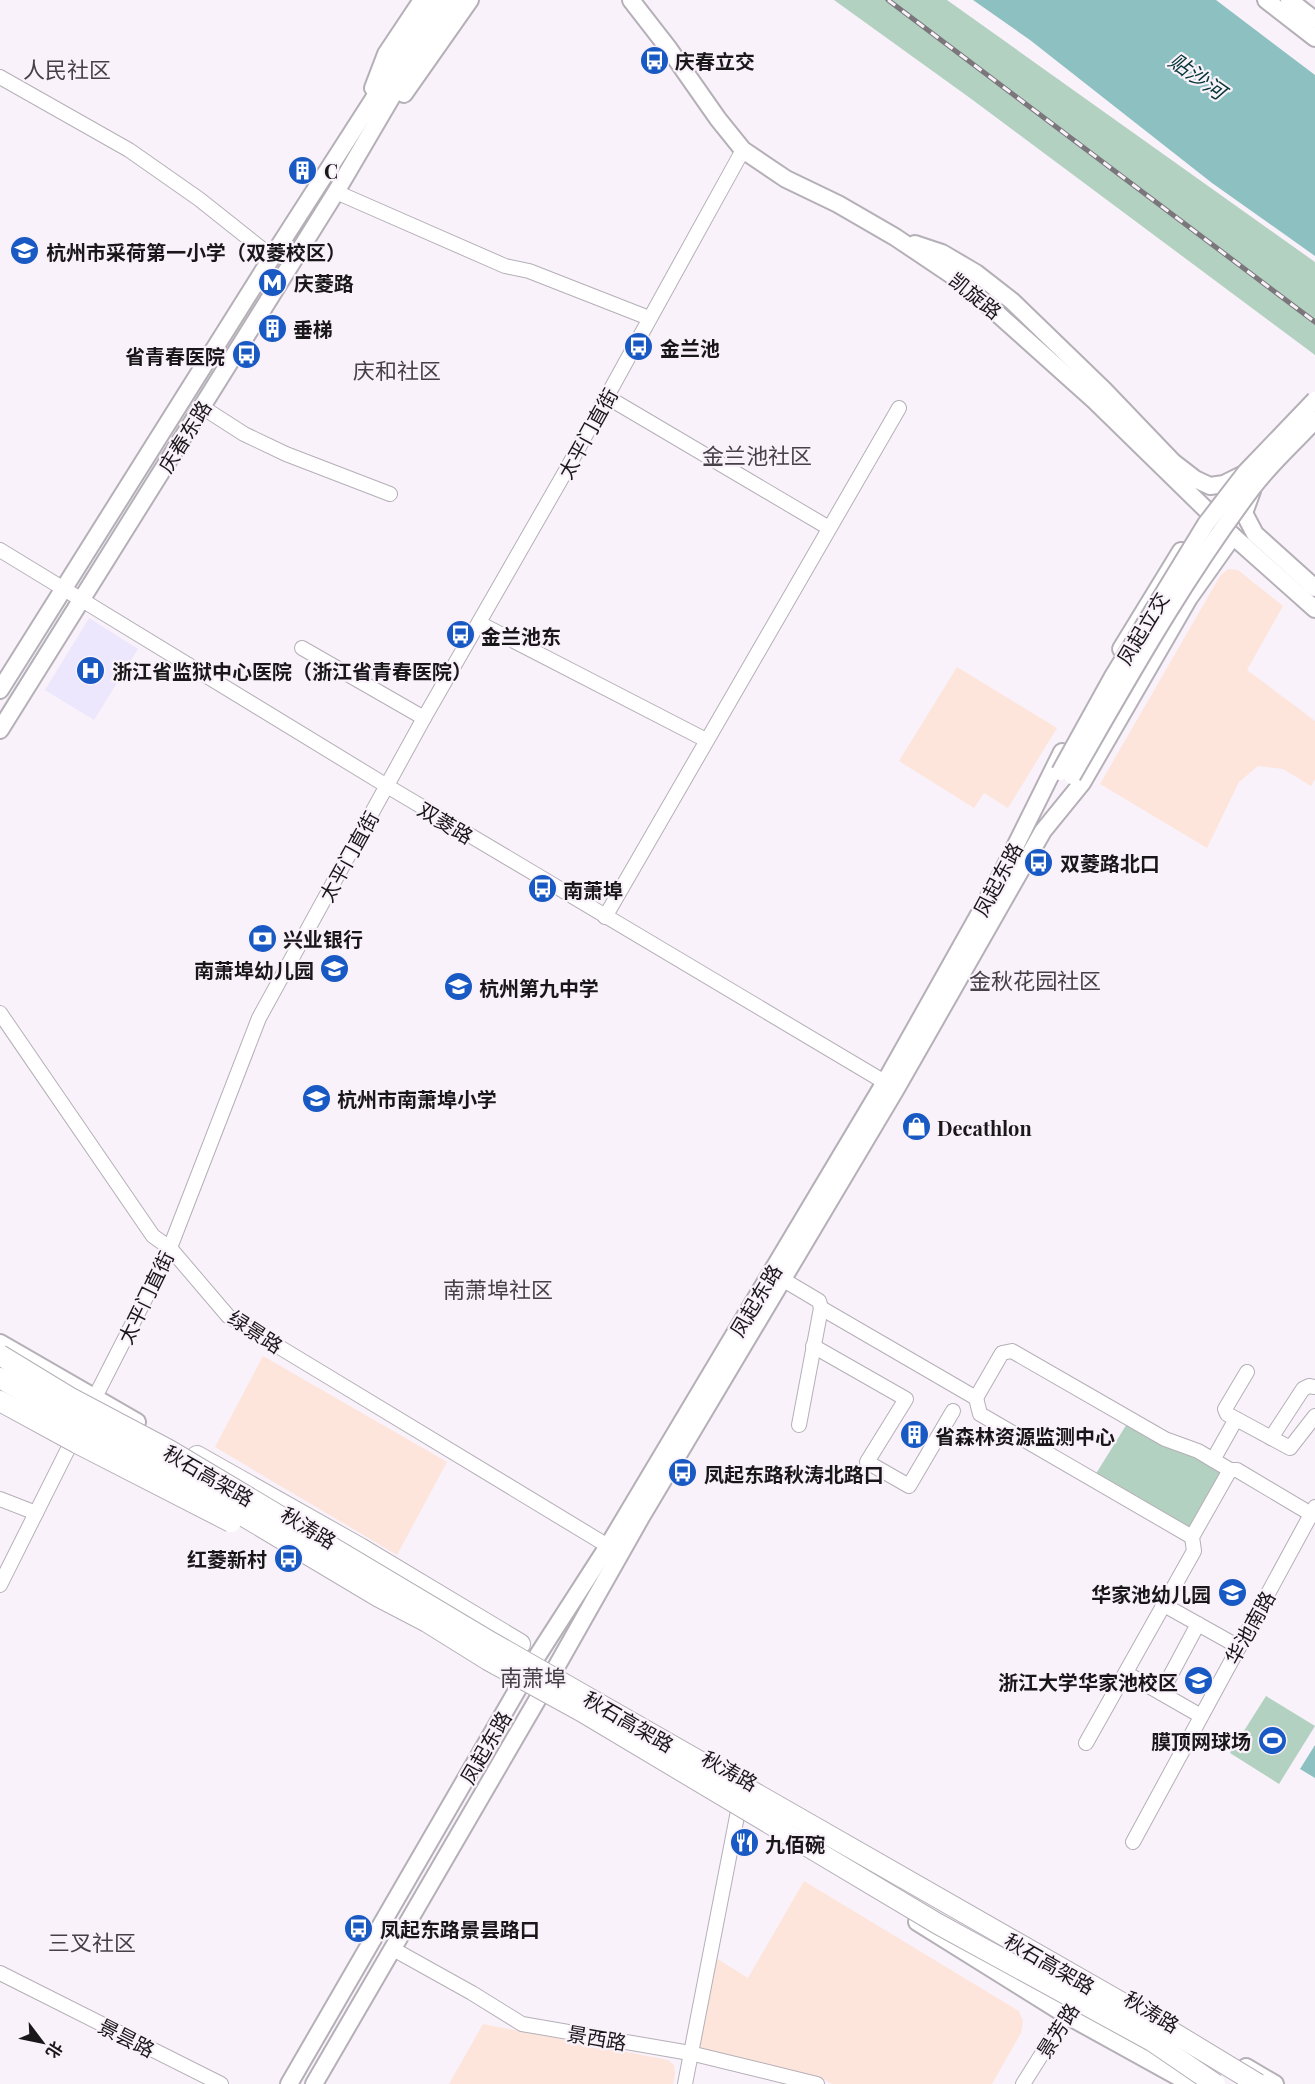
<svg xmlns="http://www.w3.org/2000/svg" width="1315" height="2084" font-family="'Playfair Display','Noto Sans SC',serif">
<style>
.commercial{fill:#fde5db}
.medical{fill:#ede7fd}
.green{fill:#b3d1c0}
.water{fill:#8cc0c1}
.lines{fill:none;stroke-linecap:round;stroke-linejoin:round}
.minor-casing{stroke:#b5afb7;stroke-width:16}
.major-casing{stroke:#b5afb7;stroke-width:20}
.highway-casing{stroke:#b5afb7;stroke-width:22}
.minor{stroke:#fff;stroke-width:14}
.major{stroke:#fff;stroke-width:16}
.highway{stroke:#fff;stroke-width:20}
.rail-casing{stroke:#7b767c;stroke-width:5}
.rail{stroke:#f9f2fa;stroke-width:3;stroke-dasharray:9;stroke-linecap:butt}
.major-bridge-casing{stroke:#b5afb7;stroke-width:20;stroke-linecap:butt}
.highway-bridge-casing{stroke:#b5afb7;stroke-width:22;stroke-linecap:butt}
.major-bridge{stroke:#fff;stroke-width:16}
.highway-bridge{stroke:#fff;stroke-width:20}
.labels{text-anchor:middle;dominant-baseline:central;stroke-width:4.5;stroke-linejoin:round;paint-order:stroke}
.poi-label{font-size:20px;font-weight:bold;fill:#1a171a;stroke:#f9f2fa;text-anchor:start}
.street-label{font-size:20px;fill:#1a171a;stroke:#f9f2fa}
.water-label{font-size:21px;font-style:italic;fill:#043839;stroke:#f9f2fa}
.quarter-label{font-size:22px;fill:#464047;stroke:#f9f2fa}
</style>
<rect width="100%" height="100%" fill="#f9f2fa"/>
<g class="commercial">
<path d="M1228,569L1238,570L1283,606L1247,670L1315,721V779L1311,786L1283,769L1258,766L1239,782L1207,848L1100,784L1220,576Z"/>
<path d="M957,667L1057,728L1008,808L984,793L974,808L899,761Z"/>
<path d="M263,1356L447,1462L397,1555L215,1447Z"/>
<path d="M804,1881L1019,2011L1023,2021L1021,2033L992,2084H832L821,2078L697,2047L716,1958L748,1978Z"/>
<path d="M483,2024L668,2060L674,2065L675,2074L673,2084H449Z"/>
</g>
<path class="medical" d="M89,618L138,649L94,720L45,690Z"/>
<g class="green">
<path d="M834,0H947L1315,262V355L970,98Z"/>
<path d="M1130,1419L1230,1470L1192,1537L1092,1480Z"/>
<path d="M1266,1696L1315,1726L1279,1784L1230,1753Z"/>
</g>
<g class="water">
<path d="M973,0H1216L1315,75V256L1212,183L1030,40Z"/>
<path d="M1315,1745V1778L1300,1769Z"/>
</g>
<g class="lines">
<defs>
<g id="minor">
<path d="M0,77L129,150L199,199L272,257"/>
<path d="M336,192L505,266L529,271L649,318"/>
<path d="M607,397L829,528"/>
<path d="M202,407L244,434L286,454L390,494"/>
<path d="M0,550L387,786L893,1087"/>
<path d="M479,623L706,740"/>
<path d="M302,648L424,718"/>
<path d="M605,917L899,408"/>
<path d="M0,1013L153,1236L170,1248L228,1316L608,1546"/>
<path d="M782,1279L819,1301L821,1308L799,1425"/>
<path d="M821,1308L976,1398L980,1414L1192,1537"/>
<path d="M813,1346L906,1399L867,1462L909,1486L953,1411"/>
<path d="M1247,1372L1225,1409L1227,1414L1290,1448L1315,1416"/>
<path d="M976,1398L1002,1353L1012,1351L1165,1439L1198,1451L1230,1470L1192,1537L1194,1551L1086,1743"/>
<path d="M91,1405L166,1258L259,1018L424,718L564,474L743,150"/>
<path d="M1271,1438L1303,1389L1309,1386L1315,1387"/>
<path d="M1213,1460L1236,1419"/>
<path d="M1230,1470H1237L1311,1514"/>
<path d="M0,1499L36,1513"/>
<path d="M0,1585L76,1433"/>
<path d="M1164,1605L1239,1647"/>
<path d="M1126,1673L1201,1716"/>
<path d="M1161,1693L1198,1624"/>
<path d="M1133,1842L1315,1507"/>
<path d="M393,1949L472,1993L522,2024L690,2053L817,2084"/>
<path d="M0,1973L221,2084"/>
<path d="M685,2084L738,1811"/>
<path d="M1023,2084L1081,1992"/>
</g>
<g id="major">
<path d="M631,0L669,49L718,119L743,150L786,179L838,204L895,237L962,282L1095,401L1233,536L1315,609"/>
<path d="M1266,0L1315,38"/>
<path d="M1289,0L1315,20"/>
<path d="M373,88L386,54L422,0"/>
<path d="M404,94L470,0"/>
<path d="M915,244L942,253L976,273L1012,301L1104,390L1173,462L1195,479L1210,486L1224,484L1246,473"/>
<path d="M1252,491L1244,513L1255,534L1315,588"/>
<path d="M1121,649L1181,551"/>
<path d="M0,690L272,257L437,0"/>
<path d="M0,730L336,192L404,76L454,0"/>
<path d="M0,1343L137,1422"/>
<path d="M917,1922L1066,2015L1191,2084"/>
<path d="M1246,2067L1275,2084"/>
<path d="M289,2084L534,1661L608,1546L885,1082L999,879L1062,752"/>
<path d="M314,2084L554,1671L640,1519L896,1089L1043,831L1082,783L1189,598L1233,536"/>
</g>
<path id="highway" d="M197,1456L360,1548L520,1644"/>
</defs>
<use href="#minor" class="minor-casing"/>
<use href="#major" class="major-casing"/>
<use href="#highway" class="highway-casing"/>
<use href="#minor" class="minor"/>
<use href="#major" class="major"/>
<use href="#highway" class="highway"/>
<defs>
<path id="rail" d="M888,0L1315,322"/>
</defs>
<use href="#rail" class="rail-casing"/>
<use href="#rail" class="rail"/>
<defs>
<g id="major-bridge">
<path d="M1060,772L1112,678L1206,524L1246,472L1315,400"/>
<path d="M1072,776C1129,677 1184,578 1253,487C1271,463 1295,442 1315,420"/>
</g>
<g id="highway-bridge">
<path d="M0,1355L69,1397L169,1450L489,1641L1159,2024L1258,2084"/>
<path d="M0,1378L59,1412L163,1468L379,1597L427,1622L488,1660L581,1711L938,1924L1152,2041L1215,2084"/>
<path d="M0,1401L77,1443L231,1522"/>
</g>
</defs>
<use href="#major-bridge" class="major-bridge-casing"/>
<use href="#highway-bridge" class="highway-bridge-casing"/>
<use href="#major-bridge" class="major-bridge"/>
<use href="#highway-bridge" class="highway-bridge"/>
</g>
<defs>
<symbol id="bus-disc" viewBox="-11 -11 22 22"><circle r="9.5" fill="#1959c4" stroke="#f9f2fa"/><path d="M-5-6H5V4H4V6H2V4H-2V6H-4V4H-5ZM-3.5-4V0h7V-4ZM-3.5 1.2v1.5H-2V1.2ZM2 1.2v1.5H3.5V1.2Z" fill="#fff"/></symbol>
<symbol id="building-disc" viewBox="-11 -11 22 22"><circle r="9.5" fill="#1959c4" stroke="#f9f2fa"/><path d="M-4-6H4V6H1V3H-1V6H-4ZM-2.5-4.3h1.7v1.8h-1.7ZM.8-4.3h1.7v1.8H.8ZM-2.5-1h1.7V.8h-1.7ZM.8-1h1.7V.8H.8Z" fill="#fff"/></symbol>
<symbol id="school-disc" viewBox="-11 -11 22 22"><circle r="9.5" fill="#1959c4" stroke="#f9f2fa"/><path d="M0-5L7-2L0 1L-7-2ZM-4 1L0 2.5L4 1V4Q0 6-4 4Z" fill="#fff"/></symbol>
<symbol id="metro-disc" viewBox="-11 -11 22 22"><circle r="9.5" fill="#1959c4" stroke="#f9f2fa"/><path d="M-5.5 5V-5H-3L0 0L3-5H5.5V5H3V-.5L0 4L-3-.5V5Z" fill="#fff"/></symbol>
<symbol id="hospital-disc" viewBox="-11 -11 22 22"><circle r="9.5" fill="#1959c4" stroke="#f9f2fa"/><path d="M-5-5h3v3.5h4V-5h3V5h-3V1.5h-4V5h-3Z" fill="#fff"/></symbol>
<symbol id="bank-disc" viewBox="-11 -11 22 22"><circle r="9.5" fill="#1959c4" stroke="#f9f2fa"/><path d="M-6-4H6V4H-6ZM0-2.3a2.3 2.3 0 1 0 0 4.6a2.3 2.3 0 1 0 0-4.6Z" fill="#fff"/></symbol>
<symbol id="shop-disc" viewBox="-11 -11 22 22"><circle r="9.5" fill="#1959c4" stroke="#f9f2fa"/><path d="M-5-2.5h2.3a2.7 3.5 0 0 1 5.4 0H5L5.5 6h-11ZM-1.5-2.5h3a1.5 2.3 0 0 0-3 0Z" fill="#fff"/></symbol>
<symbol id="university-disc" viewBox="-11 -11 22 22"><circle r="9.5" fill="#1959c4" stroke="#f9f2fa"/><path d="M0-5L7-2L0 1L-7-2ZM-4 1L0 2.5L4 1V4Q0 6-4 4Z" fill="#fff"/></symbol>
<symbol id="stadium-disc" viewBox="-11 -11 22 22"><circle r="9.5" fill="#1959c4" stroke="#f9f2fa"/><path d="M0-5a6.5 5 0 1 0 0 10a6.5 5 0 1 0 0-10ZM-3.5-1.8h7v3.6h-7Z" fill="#fff"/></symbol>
<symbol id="restaurant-disc" viewBox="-11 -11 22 22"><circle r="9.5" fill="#1959c4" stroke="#f9f2fa"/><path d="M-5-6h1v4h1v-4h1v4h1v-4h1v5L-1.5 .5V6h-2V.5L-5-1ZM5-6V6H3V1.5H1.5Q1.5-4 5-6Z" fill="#fff"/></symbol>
</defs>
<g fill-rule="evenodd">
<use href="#bus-disc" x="638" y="44" width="33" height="33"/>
<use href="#building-disc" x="286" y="154" width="33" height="33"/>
<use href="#school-disc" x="8" y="234" width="33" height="33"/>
<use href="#metro-disc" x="256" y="266" width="33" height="33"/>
<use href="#building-disc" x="256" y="312" width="33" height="33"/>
<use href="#bus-disc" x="622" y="330" width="33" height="33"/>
<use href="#bus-disc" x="230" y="338" width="33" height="33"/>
<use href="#bus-disc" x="444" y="618" width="33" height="33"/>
<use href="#hospital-disc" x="74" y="654" width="33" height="33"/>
<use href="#bus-disc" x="1022" y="846" width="33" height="33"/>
<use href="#bus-disc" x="526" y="872" width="33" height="33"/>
<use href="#bank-disc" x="246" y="922" width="33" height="33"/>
<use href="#school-disc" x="318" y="952" width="33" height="33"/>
<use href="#school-disc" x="442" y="970" width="33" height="33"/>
<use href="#school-disc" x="300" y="1082" width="33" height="33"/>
<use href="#shop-disc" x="900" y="1110" width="33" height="33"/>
<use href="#building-disc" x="898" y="1418" width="33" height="33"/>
<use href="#bus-disc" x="666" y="1456" width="33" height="33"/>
<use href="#bus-disc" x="272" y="1542" width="33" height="33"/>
<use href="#school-disc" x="1216" y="1576" width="33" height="33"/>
<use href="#university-disc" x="1182" y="1664" width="33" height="33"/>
<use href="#stadium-disc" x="1256" y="1724" width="33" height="33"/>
<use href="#restaurant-disc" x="728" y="1826" width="33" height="33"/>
<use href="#bus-disc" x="342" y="1912" width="33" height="33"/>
</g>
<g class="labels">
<g class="poi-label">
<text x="675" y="60">庆春立交</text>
<text x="324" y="170">C</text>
<text x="46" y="251">杭州市采荷第一小学（双菱校区）</text>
<text x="294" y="282">庆菱路</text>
<text x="293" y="328">垂梯</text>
<text x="660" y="347">金兰池</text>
<text x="225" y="355" text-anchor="end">省青春医院</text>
<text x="481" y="635">金兰池东</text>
<text x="112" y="670">浙江省监狱中心医院（浙江省青春医院）</text>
<text x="1060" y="862">双菱路北口</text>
<text x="563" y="889">南萧埠</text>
<text x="283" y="938">兴业银行</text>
<text x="314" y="969" text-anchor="end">南萧埠幼儿园</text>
<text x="479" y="987">杭州第九中学</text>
<text x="337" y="1098">杭州市南萧埠小学</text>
<text x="937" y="1127">Decathlon</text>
<text x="935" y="1435">省森林资源监测中心</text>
<text x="704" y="1473">凤起东路秋涛北路口</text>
<text x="267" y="1558" text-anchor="end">红菱新村</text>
<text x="1211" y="1593" text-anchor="end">华家池幼儿园</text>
<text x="1178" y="1681" text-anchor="end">浙江大学华家池校区</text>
<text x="1251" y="1740" text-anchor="end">膜顶网球场</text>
<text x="765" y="1843">九佰碗</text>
<text x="380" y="1928">凤起东路景昙路口</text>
</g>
<g class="street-label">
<text transform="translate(976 295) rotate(39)">凯旋路</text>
<text transform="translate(587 433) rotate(-61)">太平门直街</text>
<text transform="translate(184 436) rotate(-58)">庆春东路</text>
<text transform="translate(1142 628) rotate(-59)">凤起立交</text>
<text transform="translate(446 822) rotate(31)">双菱路</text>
<text transform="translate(348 856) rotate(-61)">太平门直街</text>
<text transform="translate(997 879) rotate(-62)">凤起东路</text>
<text transform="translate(145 1297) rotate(-64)">太平门直街</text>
<text transform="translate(755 1300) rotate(-59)">凤起东路</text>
<text transform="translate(256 1331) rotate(33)">绿景路</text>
<text transform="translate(209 1475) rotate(30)">秋石高架路</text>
<text transform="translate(309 1527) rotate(31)">秋涛路</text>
<text transform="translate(1249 1627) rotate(-61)">华池南路</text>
<text transform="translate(629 1721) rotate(30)">秋石高架路</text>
<text transform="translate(485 1747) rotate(-60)">凤起东路</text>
<text transform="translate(730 1770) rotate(29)">秋涛路</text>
<text transform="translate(1050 1963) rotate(30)">秋石高架路</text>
<text transform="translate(1152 2011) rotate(31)">秋涛路</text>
<text transform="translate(1057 2030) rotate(-58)">景芳路</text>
<text transform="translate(127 2037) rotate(27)">景昙路</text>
<text transform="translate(597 2037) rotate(10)">景西路</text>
</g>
<g class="water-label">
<text transform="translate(1198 75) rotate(35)">贴沙河</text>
</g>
<g class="quarter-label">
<text x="67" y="69">人民社区</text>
<text x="397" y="370">庆和社区</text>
<text x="757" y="455">金兰池社区</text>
<text x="1035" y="980">金秋花园社区</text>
<text x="498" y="1289">南萧埠社区</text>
<text x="533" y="1677">南萧埠</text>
<text x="92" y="1942">三叉社区</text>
</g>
</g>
<g transform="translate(42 2042) rotate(122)" stroke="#f9f2fa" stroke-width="4.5" paint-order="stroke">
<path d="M0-4.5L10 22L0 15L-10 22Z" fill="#1a171a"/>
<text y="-9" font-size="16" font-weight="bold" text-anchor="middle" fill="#1a171a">北</text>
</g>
</svg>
